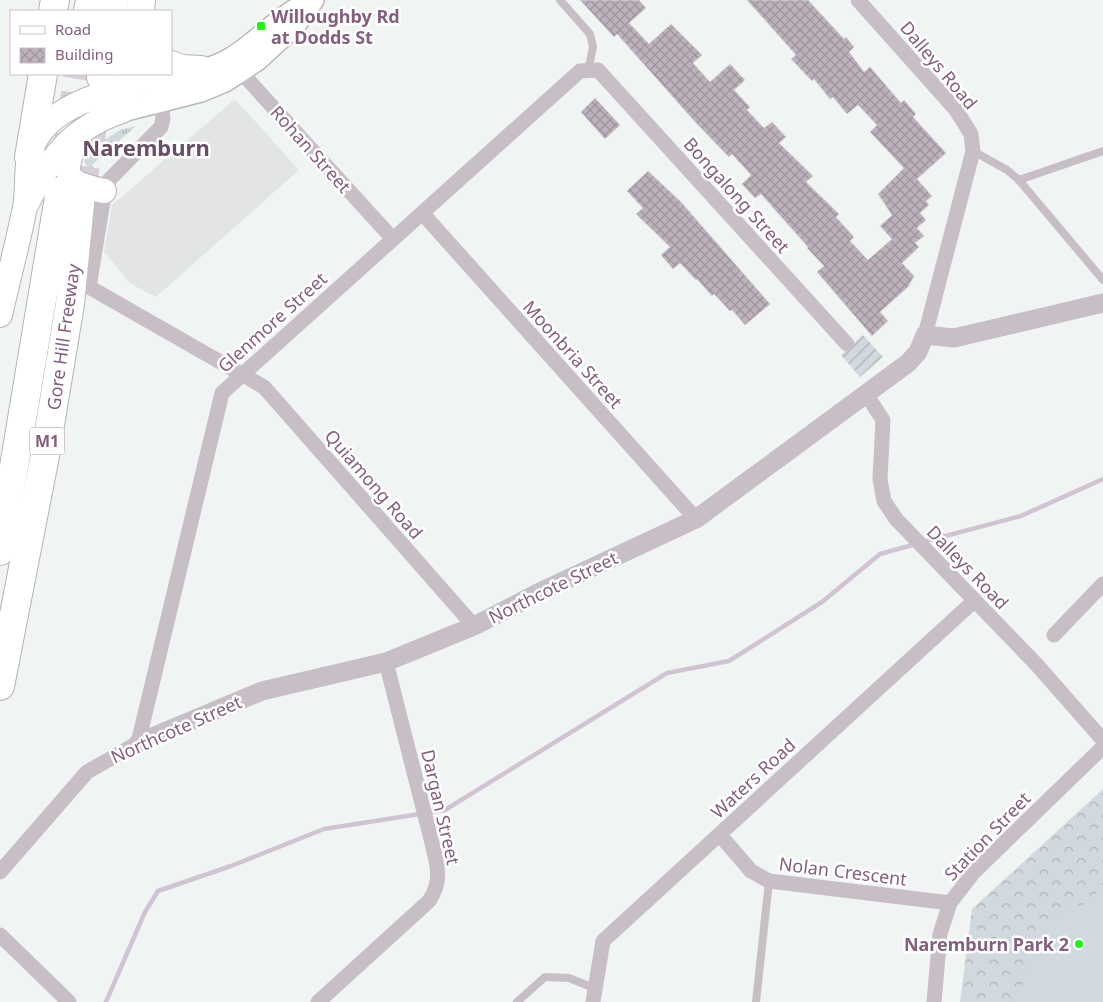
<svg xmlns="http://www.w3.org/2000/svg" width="1103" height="1002" font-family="'Noto Sans',sans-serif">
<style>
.built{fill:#e3e5e5}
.grass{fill:url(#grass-tufts)}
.forest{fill:url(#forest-crowns)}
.garden{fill:url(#garden-furrows)}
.pitch{fill:#d0d9dd}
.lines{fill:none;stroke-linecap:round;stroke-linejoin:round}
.stream{stroke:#d1c4d2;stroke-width:4.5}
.building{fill:url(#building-cross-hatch);stroke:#d3d6d5}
.motorway-tunnel{stroke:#d5d0d6;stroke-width:28;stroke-dasharray:28 14;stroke-linecap:butt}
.secondary-casing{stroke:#bdb3bc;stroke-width:24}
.primary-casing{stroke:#bbb1b9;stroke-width:26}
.motorway-casing{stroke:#b9b1b8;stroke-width:30}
.service{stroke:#c7bec6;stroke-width:8}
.minor{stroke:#c7bec6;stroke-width:15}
.tertiary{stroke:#c7bec6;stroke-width:19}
.secondary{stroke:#fff;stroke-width:21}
.primary{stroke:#fff;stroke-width:24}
.motorway{stroke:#fff;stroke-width:28}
.poi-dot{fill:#1df50f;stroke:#fff;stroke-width:2}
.labels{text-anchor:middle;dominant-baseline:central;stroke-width:5;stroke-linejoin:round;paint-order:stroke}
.shield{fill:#fff;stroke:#a990a5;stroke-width:1}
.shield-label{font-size:16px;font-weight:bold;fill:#84607f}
.poi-label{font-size:18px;font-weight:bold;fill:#84607f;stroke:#fff;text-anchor:start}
.street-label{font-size:18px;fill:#84607f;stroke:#fff}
.district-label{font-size:22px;font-weight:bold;fill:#694f65;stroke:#fff}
</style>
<defs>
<pattern id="grass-tufts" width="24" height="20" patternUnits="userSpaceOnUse" patternTransform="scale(1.25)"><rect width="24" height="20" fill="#d0d9dd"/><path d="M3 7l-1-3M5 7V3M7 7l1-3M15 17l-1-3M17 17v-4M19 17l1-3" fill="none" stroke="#aeb3b8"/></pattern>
<pattern id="forest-crowns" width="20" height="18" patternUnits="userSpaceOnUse" patternTransform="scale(1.25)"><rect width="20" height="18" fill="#d0d9dd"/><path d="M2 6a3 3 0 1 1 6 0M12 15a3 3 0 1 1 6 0" fill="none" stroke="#aeb3b8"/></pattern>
<pattern id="garden-furrows" width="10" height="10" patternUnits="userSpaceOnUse" patternTransform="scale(1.25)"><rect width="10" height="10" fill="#d0d9dd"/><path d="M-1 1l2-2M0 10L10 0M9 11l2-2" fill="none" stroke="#aeb3b8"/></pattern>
<pattern id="building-cross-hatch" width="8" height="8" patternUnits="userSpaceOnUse" patternTransform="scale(1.25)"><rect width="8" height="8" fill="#bdb1bc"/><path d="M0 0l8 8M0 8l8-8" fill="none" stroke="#9f939e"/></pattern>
</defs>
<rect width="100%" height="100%" fill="#f0f5f3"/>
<path class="built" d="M235,99L299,170L156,297L131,284L104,252L112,205Z"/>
<path class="grass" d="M136,126L92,165L98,173L97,175L85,164C83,151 93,146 101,138L106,139L120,130Z"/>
<path class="forest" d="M1103,789V1002H960L972,909Z"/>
<path class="garden" d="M863,335L883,357L860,377L841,355Z"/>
<path class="pitch" d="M1103,885V1002H1008L1023,984L1025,962L1036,936L1056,916L1068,909L1088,903Z"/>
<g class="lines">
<g class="stream">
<path d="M923,542L1021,516L1103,479"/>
<path d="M106,1002L145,912L158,891L231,866L324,829L445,810L667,673L729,661L822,602L880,554L916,544"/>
</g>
</g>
<g class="building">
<path d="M580,0H639L646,8L629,23L649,44L671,24L702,55L693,63L710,82L730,64L745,80L734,90L750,107L747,110L764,128L772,122L786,137L779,143L813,176L806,182L839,214L836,217L854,237L850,241L868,260L892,239L880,226L892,215L878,194L904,168L870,132L877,125L858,105L847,114L833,97L830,99L814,79L812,81L791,59L796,55L747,0H808L844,39L846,37L854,47L849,52L864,72L870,67L901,103L904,100L916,114L913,117L946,153L917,179L932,196L926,201L929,205L920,213L926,220L917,228L924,236L915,243L919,247L902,263L914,276L908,287L880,312L888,321L872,336L817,272L824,266L807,248L808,247L761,194L755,198L742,184L751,175L732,154L729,157L697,124L617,34L614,37Z"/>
<path d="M595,98L620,125L605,139L581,112Z"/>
<path d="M648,171L681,202L770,304L745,325L732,310L730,311L714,294L712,296L697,279L696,280L680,263L673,269L661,255L670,247L636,214L643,208L627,191Z"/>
</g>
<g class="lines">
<g class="motorway-tunnel">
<path d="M65,162L78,74"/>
<path d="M81,194L97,103"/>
</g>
<defs>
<g id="secondary">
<path d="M127,88C156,81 205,74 230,59C255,45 274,21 300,7"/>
<path d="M122,111L201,91L225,81L257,60L293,27L313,0"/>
</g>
<g id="primary">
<path d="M78,135C63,174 60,181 104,191"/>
<path d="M0,315C8,279 18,243 25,207C28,191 26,174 29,157C38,114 89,96 127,88L122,111C69,129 51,158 26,205"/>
</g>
<g id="motorway">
<path d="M53,11L55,0"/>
<path d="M88,11L90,0"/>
<path d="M112,11L113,0"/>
<path d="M140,11L141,0"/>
<path d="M171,65L182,69L201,70"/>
<path d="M101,77L102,74"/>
<path d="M127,88L130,74"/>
<path d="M29,157L43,74"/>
<path d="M0,551L60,191"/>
<path d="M0,686L44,461L70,304L81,194"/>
</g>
</defs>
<use href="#secondary" class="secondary-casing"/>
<use href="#primary" class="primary-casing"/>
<use href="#motorway" class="motorway-casing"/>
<g class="service">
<path d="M560,0L590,34L593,47L588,71"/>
<path d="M973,151L1007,170L1019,180L1103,280"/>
<path d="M1019,180L1103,151"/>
<path d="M517,1002L545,977L569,978L594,988"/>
<path d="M756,1002L769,881"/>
</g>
<g class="minor">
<path d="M858,0L956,110L971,134L973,151L925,335"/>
<path d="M241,72L393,239"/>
<path d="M161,102L163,119L161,127L106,183L89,287L264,387L474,626"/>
<path d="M423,214L696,519"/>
<path d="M866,394L883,420L880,479L884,501L896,519L1037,665L1103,740"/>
<path d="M1054,635L1103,584"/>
<path d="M720,835L751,871L769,881L950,903"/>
<path d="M0,872L87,772L138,743L222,393L580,71L598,70L847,344"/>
<path d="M0,935L69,1002"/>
<path d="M318,1002L429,901C443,880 437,866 432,843L386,662"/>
<path d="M593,1002L603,941L974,601"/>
<path d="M934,1002L940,934L950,903L974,872L1103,747"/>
</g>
<path class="tertiary" d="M138,743L262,691L386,662L474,626L544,590L696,519L908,363L918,352L925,335L954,338L1103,303"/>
<use href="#secondary" class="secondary"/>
<use href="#primary" class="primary"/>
<use href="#motorway" class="motorway"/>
</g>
<g class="poi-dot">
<rect x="256" y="21" width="10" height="10" rx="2.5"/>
<circle cx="1079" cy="944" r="5"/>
</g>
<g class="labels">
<rect class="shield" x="29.5" y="427.5" width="35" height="27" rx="4"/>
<g class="shield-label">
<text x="47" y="441">M1</text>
</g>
<g class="poi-label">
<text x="271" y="16">Willoughby Rd<tspan x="271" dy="21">at Dodds St</tspan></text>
<text x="1069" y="944" text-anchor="end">Naremburn Park 2</text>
</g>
<g class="street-label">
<text transform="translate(939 65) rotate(50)">Dalleys Road</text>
<text transform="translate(311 149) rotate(48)">Rohan Street</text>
<text transform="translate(737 195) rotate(48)">Bongalong Street</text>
<text transform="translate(272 322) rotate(-42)">Glenmore Street</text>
<text transform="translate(63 337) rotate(-82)">Gore Hill Freeway</text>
<text transform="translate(573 354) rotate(48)">Moonbria Street</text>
<text transform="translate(374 484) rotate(49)">Quiamong Road</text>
<text transform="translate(968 567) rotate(46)">Dalleys Road</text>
<text transform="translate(553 587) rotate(-26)">Northcote Street</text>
<text transform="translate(176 729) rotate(-24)">Northcote Street</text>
<text transform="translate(753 778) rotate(-43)">Waters Road</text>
<text transform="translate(441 807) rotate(77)">Dargan Street</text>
<text transform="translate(987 836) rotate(-46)">Station Street</text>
<text transform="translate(843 871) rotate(7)">Nolan Crescent</text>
</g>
<g class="district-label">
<text x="146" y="147">Naremburn</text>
</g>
</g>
<rect x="10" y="10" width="162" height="65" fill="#ffffff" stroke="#cebfcc"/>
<rect x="20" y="26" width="25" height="8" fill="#ffffff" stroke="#cebfcc"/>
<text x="55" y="35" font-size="15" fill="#84607f">Road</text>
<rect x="20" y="48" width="25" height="15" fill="url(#building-cross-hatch)" stroke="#cebfcc"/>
<text x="55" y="60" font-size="15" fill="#84607f">Building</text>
</svg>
